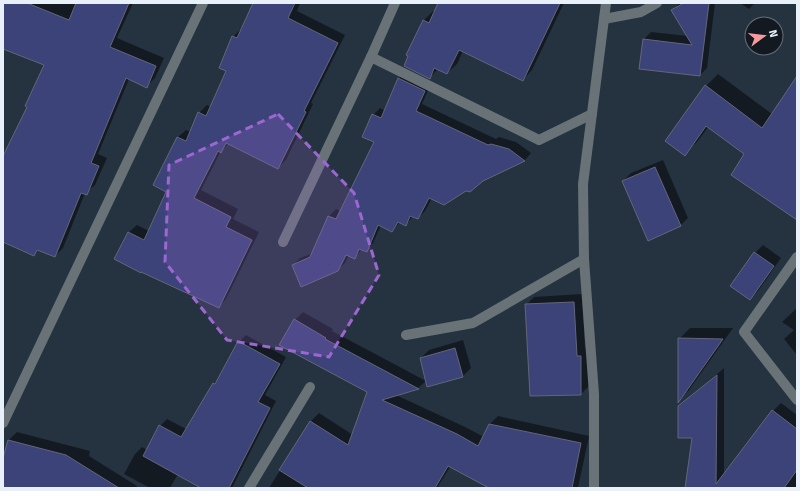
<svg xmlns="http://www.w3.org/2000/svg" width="800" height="491" font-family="'Fira Sans',sans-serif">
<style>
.shadow{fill:#0007}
.building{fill:#3c4378;stroke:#63667a}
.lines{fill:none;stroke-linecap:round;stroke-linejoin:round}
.minor{stroke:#687277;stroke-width:10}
.marked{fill:#9c67d1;fill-opacity:0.2;stroke:#9c67d1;stroke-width:3;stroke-dasharray:8 5;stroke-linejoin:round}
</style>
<rect width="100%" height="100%" fill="#253240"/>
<g class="shadow">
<path d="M3,3H133L117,38L164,58L155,78L147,86L129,79L98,154L107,158L95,185L85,193L63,248L55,256L39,250L34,254L3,241V158L29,106L45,64L3,48Z"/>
<path d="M255,3H300L297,11L345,35L311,103L313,104L286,160L278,168L229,143L221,151L201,190L238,209L233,219L259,232L226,299L219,307L116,259L129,232L137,225L149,231L167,191L154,184L178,137L186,130L191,132L199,113L207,105L211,107L228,70L233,37L241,29Z"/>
<path d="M439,3H564L532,70L523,80L463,51L457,64L447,73L438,69L429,78L424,20L433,11L435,12Z"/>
<path d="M680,3H715L707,68L700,75L644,39L651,32L688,36L672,10Z"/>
<path d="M740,3H755L749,9Z"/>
<path d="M406,71L431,84L422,104L496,139L499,137L516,142L531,153L525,160L466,189L432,198L425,211L418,218L413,216L406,225L400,222L392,231L381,225L373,243L366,250L362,249L355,258L349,255L345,263L338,270L293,265L300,258L314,253L329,216L336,209L340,211L375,141L373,115L380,108L386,111L399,78Z"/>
<path d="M718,74L772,114L797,78V219L746,154L709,126L697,142L684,154L706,86Z"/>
<path d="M663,160L688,218L680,226L623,181L631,173Z"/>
<path d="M763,245L781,258L758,291L750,299L731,285L755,253Z"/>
<path d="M582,294L585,348H588L589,386L581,394L526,305L534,297Z"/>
<path d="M797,308V355L784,339L794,330L782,322Z"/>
<path d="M303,312L333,329L332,331L426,381L418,388L396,395L465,427L484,437L490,424L498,416L589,436L578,488H491L450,467L437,488H269L311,421L319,413L353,435L368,391L295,320Z"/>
<path d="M690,328H733L689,390L679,400V339Z"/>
<path d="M246,335L286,357L265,395L276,401L232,488H203L178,474L170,488H150L124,474L135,454L142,447L147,450L160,426L167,419L186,429L214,383L219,378L239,342Z"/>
<path d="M463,340L471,368L463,376L428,386L421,358L429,350Z"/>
<path d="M724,368V475L773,411L781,403L797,415V488H686L693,437L679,407Z"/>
<path d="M17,432L90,451L89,456L137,486L136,488H16L3,485V461L9,440Z"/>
</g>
<g class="building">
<path d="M3,3H27L69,20L76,3H129L110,47L156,66L147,88L126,78L91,163L99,166L87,195L81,193L55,257L37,250L34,256L3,242V156L27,107L25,106L44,65L3,49Z"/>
<path d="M253,3H295L288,18L338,43L304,111L306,112L278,169L226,143L221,153L218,151L194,198L231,217L226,227L252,240L219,308L141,272V273L114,259L128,232L144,240L166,192L153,185L177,137L186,141L198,112L206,116L226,71L219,68L232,36L237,38Z"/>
<path d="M438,3H560L523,81L459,50L447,74L434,68L430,79L404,66L408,56L406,55L423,20L429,23Z"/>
<path d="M684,3H709L700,76L639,69L643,39L692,45L671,10Z"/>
<path d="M797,76V220L731,175L744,154L706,126L685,156L665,141L705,85L762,128Z"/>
<path d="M398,78L425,91L416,111L488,145L491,144L509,149L525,161L483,181L470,192L466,191L444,205L429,198L418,219L410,216L406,226L398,222L392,232L378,225L367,252L359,249L355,259L346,255L338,271L301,287L292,265L310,257L328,216L336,219L374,142L362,137L372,114L381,118Z"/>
<path d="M655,167L681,226L648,241L622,181Z"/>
<path d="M754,252L774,266L750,300L730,286Z"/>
<path d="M574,302L577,356H581V395L530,396L525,304Z"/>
<path d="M294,319L326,338L325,339L419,389L382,400L457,434L478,446L489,424L581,443L572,488H489L448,466L435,488H308L279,470L310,421L348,445L367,392L279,345Z"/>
<path d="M678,338L723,339L678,403Z"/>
<path d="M238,341L280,364L258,402L270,408L229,488H201L143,456L159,425L181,437L213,383L215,384Z"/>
<path d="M455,348L463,377L427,387L420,358Z"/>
<path d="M717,375L716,484L772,410L797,429V470L784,488H685L692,438H678V406Z"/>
<path d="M8,440L66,455L119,488H3V458Z"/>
</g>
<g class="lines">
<g class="minor">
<path d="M604,19L641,12L657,3"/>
<path d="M371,57L539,140L592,114"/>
<path d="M283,242L371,57L395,3"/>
<path d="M797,257L744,332L797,400"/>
<path d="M406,335L473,323L584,259"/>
<path d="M3,423L203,3"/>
<path d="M249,488L310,387"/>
<path d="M594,488V394L584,259L583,184L606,3"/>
</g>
</g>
<path class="marked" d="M278,114L354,193L379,275L329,357L227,340L165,262L169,165Z"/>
<rect width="800" height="491" fill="none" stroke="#e8f1fa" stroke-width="8"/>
<g transform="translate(764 36) rotate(75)"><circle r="19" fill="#131920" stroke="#686f77"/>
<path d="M0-3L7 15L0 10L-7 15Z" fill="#f59b9e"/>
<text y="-6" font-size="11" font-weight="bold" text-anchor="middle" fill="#e8f1fa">N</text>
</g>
</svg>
